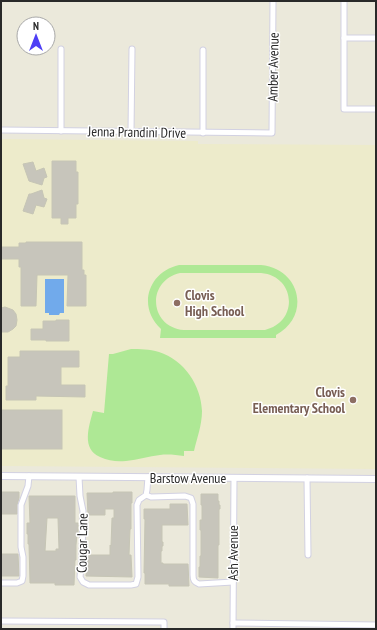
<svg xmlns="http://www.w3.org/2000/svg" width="377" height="630" font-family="'PT Sans Narrow',sans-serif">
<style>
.education{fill:#edebcb}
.pitch{fill:#aee895;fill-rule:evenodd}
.water{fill:#71aaeb}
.building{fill:#c7c5bb;stroke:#c6c5b5;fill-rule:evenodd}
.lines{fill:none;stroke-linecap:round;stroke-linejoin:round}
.minor-casing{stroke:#d2d1e2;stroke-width:7}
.tertiary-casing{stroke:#d2d1e2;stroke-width:8}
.minor{stroke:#fff;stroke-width:5}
.tertiary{stroke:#fff;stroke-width:6}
.education-dot{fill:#8d6e63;stroke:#fff;stroke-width:1.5}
.labels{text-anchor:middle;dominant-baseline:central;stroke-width:3;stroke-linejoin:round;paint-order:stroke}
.street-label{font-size:14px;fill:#292929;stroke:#fff}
.education-label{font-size:14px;font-weight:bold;fill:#785e54;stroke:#fff;text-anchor:start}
</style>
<rect width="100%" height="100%" fill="#ebe9db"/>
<path class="education" d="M1,139L198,141V144L376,145V469L1,466Z"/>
<g class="pitch">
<path d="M179,265H261C301,269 311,316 276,335V338H160L161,329C137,307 148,272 179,265ZM180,273H261C296,276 299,322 265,330H184C149,327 146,281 180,273Z"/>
<path d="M131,349C140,349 149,349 159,352C184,360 201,385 202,411C202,425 197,438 194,451H184V456C176,455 168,454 160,455C149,456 138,460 126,461C117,462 109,461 100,457C81,449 89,426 93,411L104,413L109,354H113Z"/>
</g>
<path class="water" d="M45,279H64V313H60L59,315H49V313H45Z"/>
<g class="building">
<path d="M52,161H76V172H78V204H76V218H68V224H61V218H52Z"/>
<path d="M33,162L36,171L44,168L47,177L44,178L42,185L29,181L23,164Z"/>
<path d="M42,190L44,198L47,199L44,207L36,205L33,214L23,211L29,194H31Z"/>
<path d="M26,242H82V270H84V275H86V306H67L68,275H37L36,306H21V267H19V259H1V247H19V243H26Z"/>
<path d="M5,307L13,310L16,314L17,320L16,326L13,329L8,332H1V308Z"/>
<path d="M56,320H69V341H46V340H31V329H43V321H56Z"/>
<path d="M20,351H79V367H61V385H85V397L36,396V400H6V386H8V357H20Z"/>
<rect x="1" y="410" width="61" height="39"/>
<path d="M1,492H19V498L17,505V514H1Z"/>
<path d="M113,492H132V503H131V529H130L129,555H131L132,577L86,576L88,555H110V545L111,546L112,518H114V509H105V515H88L87,493H113Z"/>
<path d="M201,494H218V501H219V505H220V509H219V545H218V578L199,577V567H200V556H201V530H200V520H202V505H201Z"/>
<path d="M29,496H75V523H78V534H77L76,545V560H75L74,585H55V583H30L29,544H28V534H27V523H30ZM47,518H58L59,549H56V551H45Z"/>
<path d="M170,504H187L188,525H162V542H163V546H162V551H161V563H163V564H188L189,586H169V584H145V573H144L145,519H144V509H170Z"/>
<path d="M1,554H18L19,576H1Z"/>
</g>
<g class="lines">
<defs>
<g id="minor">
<path d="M344,1V109H376"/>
<path d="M344,38H376"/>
<path d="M1,130L272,133L273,1"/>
<path d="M61,131V49"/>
<path d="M131,132L132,49"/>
<path d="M203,133V50"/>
<path d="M79,477L80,496L83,511L82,558L80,577L83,582L89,585H131L136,584L138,577L137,505L139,500L146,495L147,490L148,477"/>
<path d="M307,478L308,555"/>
<path d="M146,495L151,497L185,496L191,498L193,504V575C193,580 194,582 199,584L233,582"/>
<path d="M1,583H17L22,581L23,576V557L21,547V505L28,486L29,476"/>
<path d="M1,621L164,622V629"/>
<path d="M233,623L376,625"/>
<path d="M233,629L234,478"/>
</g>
<path id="tertiary" d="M1,476L376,479"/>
</defs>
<use href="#minor" class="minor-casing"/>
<use href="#tertiary" class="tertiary-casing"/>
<use href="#minor" class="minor"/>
<use href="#tertiary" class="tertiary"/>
</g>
<g class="education-dot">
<circle cx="177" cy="303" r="4"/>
<circle cx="353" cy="400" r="4"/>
</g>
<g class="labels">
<g class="street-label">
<text transform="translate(273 67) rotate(-89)">Amber Avenue</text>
<text transform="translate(137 132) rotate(1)">Jenna Prandini Drive</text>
<text x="188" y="478">Barstow Avenue</text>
<text transform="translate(82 543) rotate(-89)">Cougar Lane</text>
<text transform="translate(233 553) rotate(-90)">Ash Avenue</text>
</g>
<g class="education-label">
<text x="185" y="295">Clovis<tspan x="185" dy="16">High School</tspan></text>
<text x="345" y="392" text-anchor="end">Clovis<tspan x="345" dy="16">Elementary School</tspan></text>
</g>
</g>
<rect width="377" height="630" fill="none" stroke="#292929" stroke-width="4"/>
<g transform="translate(36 36)"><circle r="19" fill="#ffffff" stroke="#a9a9a9"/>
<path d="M0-3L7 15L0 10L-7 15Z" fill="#4e3ff5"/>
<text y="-6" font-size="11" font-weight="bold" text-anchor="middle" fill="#292929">N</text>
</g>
</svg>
